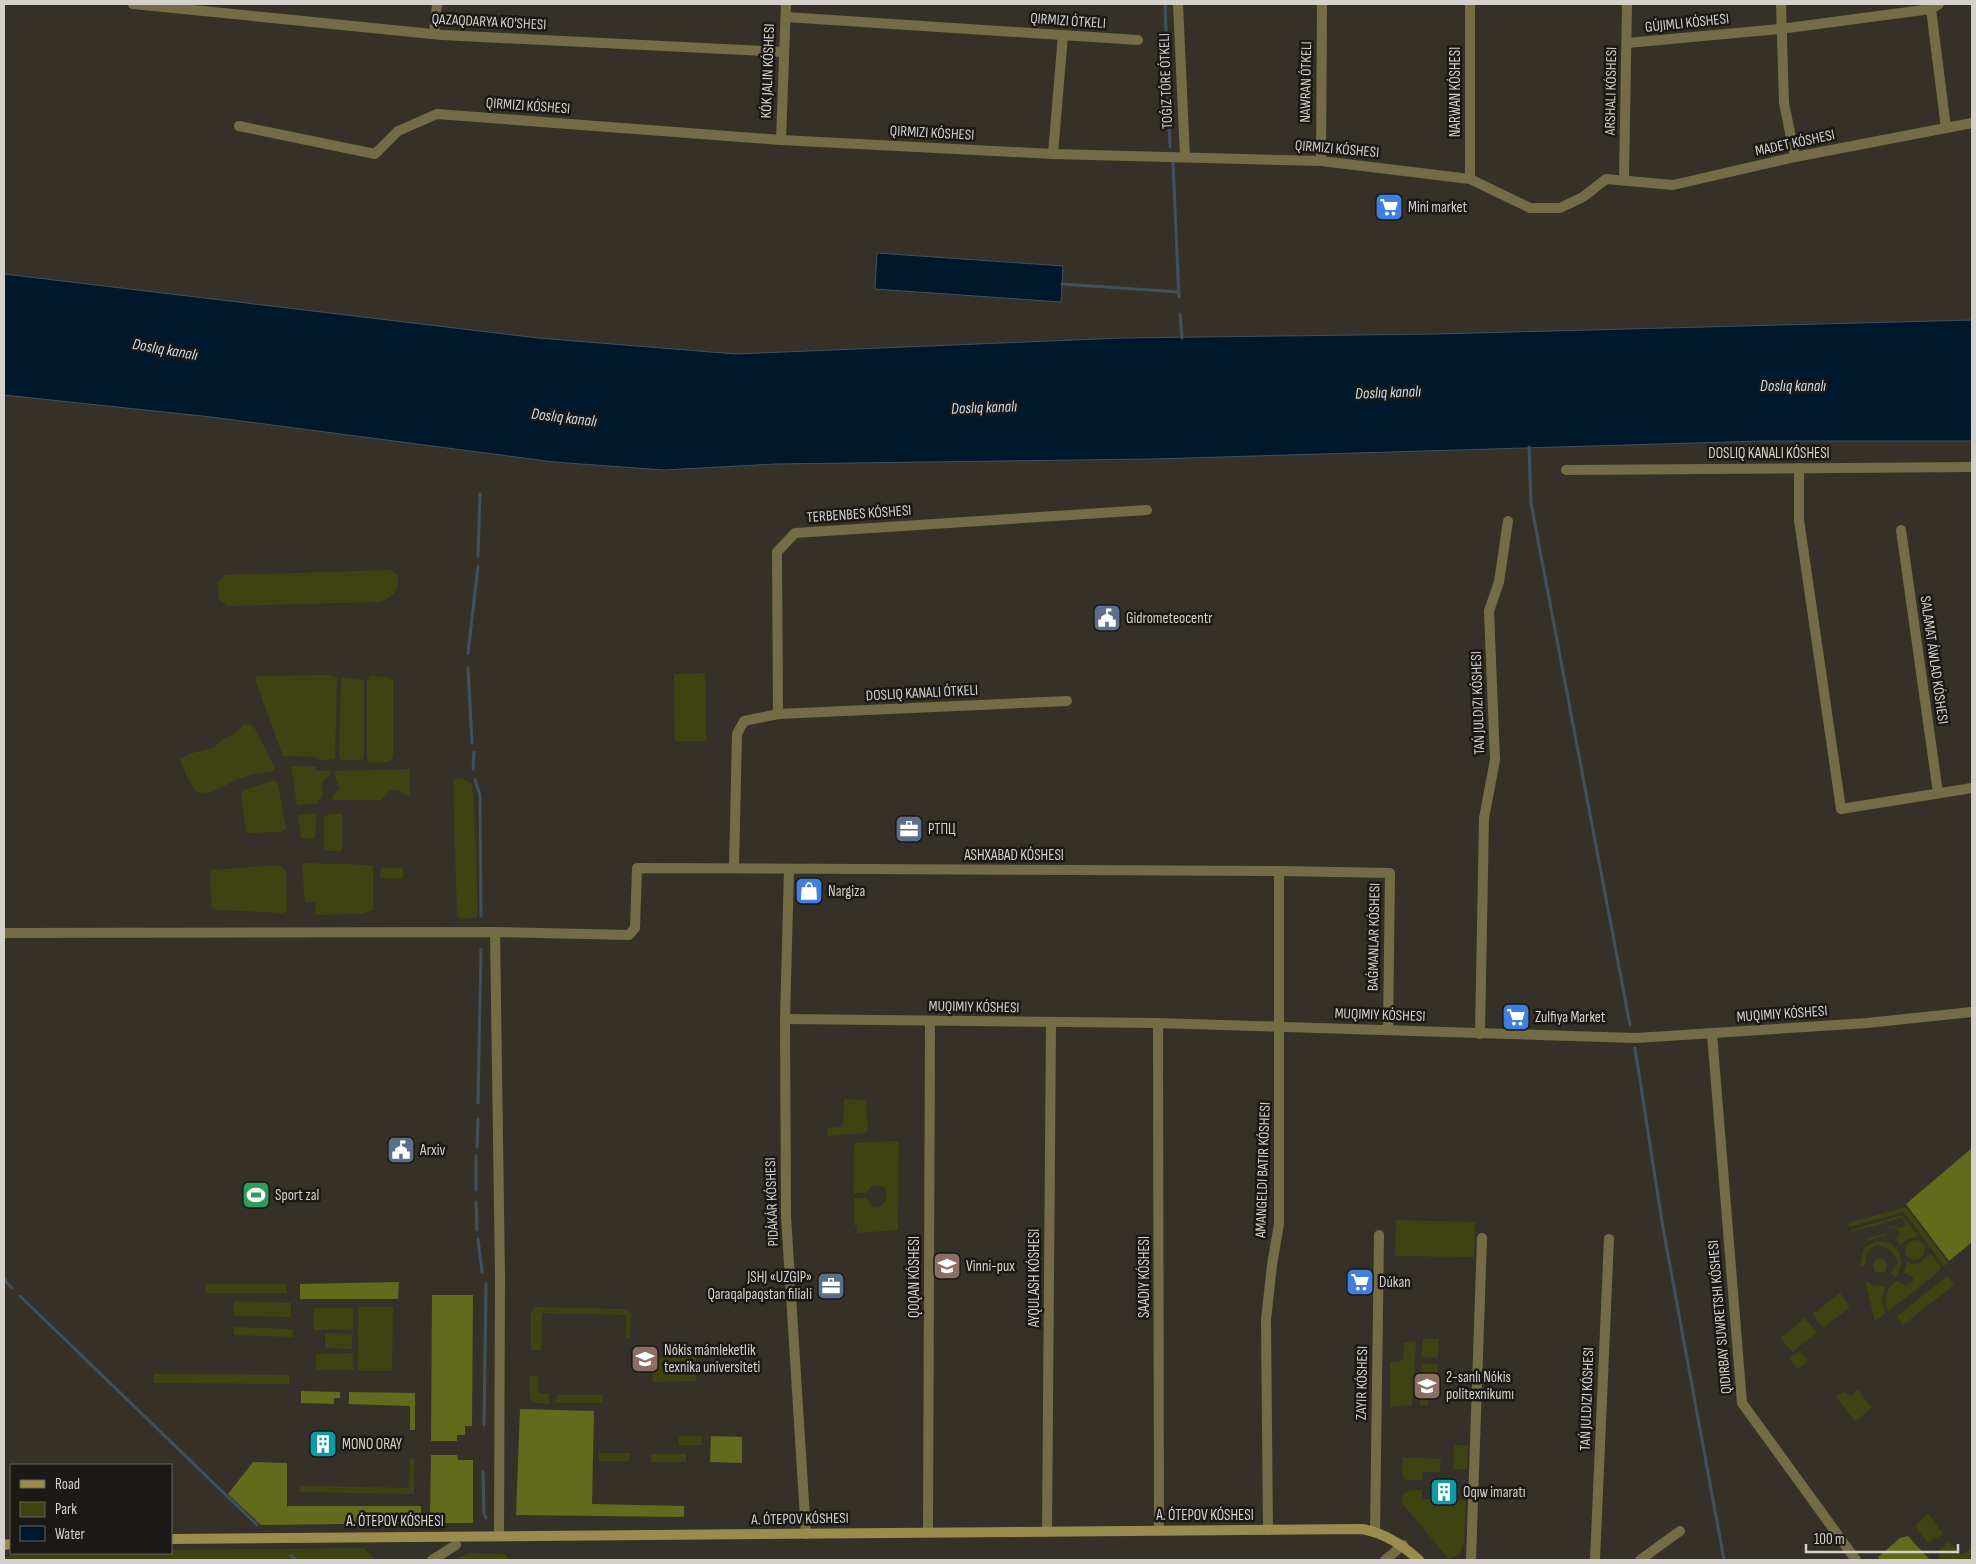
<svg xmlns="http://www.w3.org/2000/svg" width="1976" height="1564" font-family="'Sofia Sans Condensed',sans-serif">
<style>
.green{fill:#3e4411}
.forest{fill:#626b1c}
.water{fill:#00182c;stroke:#40505c}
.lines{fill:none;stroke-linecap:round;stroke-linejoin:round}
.stream{stroke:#40505c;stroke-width:3}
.street{stroke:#746c45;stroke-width:10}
.secondary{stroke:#998c4c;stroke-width:10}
.labels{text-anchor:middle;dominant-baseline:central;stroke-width:5;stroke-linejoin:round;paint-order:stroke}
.street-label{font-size:15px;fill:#d4d1cc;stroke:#1b1916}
.poi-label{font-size:15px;fill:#d4d1cc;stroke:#1b1916;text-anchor:start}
.water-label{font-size:16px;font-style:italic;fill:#c9dced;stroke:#1b1916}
</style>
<rect width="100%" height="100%" fill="#353129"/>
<g class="green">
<path d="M391,570L398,576C398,592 394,596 380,602L228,606L219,599L218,582L225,575Z"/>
<path d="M705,673L706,741H675L674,674Z"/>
<path d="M332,675L337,678L335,759L320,760L318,757L283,756L255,679L257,676Z"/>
<path d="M370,676L389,677L393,680V757L389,762L370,763L367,759V681Z"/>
<path d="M341,678L364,680V757L362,760H341L339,757Z"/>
<path d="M249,724L255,729L275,768L271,772L254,774L236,780L212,792L197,793L187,777L180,759L189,754L215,747L222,740L236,733L243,725Z"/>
<path d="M291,766L316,767V771H330V775L322,782L323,795L317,804L297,805Z"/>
<path d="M410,769V796L404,795L399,791L390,790L381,800H332L333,795L340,789L335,777V771Z"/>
<path d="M461,778L472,784L474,802L478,913L476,917L461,919L457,916L453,780Z"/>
<path d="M274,780L278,783L286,829L282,832L246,833L241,792C252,786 263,785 274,780Z"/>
<path d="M316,814L315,839L301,838L298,815Z"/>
<path d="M328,814H342V849L339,852L324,850V818Z"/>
<path d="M302,863L373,865V910L361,914L316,915L315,902H305Z"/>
<path d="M279,865L286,871L287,911L283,913L216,910L212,907L210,873L212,870Z"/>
<path d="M381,868H403V879L380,878Z"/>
<path d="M844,1099L866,1100L868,1130L865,1133L828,1136L827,1128L843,1127Z"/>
<path d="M896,1141L899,1143L898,1230L857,1233V1226L854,1225V1198H866L873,1207L878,1208C887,1202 888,1197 885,1187L873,1185L866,1193H853L854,1143Z"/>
<path d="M1906,1207L1948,1263L1944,1266L1904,1212L1849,1227L1848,1223Z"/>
<path d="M1902,1215L1918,1236L1908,1239L1900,1245L1896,1240L1900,1234L1895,1227L1888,1229L1884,1237L1880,1236L1867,1241L1866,1239L1885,1234L1890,1226L1899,1228L1905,1226L1906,1224L1902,1218L1852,1232L1851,1230Z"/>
<path d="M1396,1220L1475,1222L1474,1257L1395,1256Z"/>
<circle cx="1915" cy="1250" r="10"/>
<path d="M1876,1241C1892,1241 1899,1247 1902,1262L1896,1277L1891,1273L1898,1263C1895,1251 1879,1238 1868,1251C1865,1255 1866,1262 1864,1267L1860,1265L1864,1248Z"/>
<path d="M1930,1253L1941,1267L1935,1275L1888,1311C1883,1298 1886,1290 1896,1281L1906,1286L1913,1281V1277L1904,1273L1907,1261L1911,1264L1920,1263Z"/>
<circle cx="1880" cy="1266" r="7"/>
<path d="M1948,1276L1954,1285L1903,1325L1897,1316Z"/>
<path d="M1865,1281L1873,1285L1886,1287L1882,1299L1885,1313L1875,1321Z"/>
<rect x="206" y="1284" width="81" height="9"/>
<path d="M1840,1293L1850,1307L1823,1328L1813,1314Z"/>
<path d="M234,1301L291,1303V1317L234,1316Z"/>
<path d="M358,1307H393L392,1371H358Z"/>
<path d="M535,1307L625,1309L631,1313L630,1338H626V1315L542,1313L541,1350H531V1313Z"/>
<rect x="314" y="1308" width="39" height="22"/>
<path d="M1805,1318L1817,1333L1792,1352L1781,1338Z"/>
<path d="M234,1327L293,1329V1337L234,1335Z"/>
<path d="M325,1333L352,1334V1349L325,1348Z"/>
<path d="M1423,1339H1439L1438,1358L1422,1357Z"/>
<path d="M1416,1341L1412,1405L1390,1407V1362L1403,1360L1404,1343Z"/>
<path d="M1800,1351L1808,1362L1797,1369L1789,1358Z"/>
<path d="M353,1353L354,1370H316V1354Z"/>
<path d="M696,1357V1381L653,1382V1358Z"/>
<path d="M1422,1364H1438L1437,1388H1429L1428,1405H1420Z"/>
<path d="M154,1374L289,1375V1384L154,1383Z"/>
<path d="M530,1376H539L538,1393L549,1394V1404L537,1403L530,1399Z"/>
<path d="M1858,1390L1872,1408L1855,1421L1836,1397L1845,1391L1850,1396Z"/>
<path d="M557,1395H603V1403H556Z"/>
<rect x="679" y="1436" width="23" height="9"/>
<path d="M1454,1445H1468L1467,1469H1453Z"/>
<path d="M599,1453H630L629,1461H599Z"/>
<rect x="651" y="1454" width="35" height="8"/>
<path d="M1403,1457L1441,1459L1440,1472H1423L1422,1480H1406L1402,1475Z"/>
<path d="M410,1459H414V1494L300,1492V1486L409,1488Z"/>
<path d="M1411,1490H1422V1499L1466,1500L1464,1541L1460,1554L1449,1559L1401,1502L1404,1494Z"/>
<path d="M1928,1513L1943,1534L1928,1543L1915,1526Z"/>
<path d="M1949,1542L1962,1555L1972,1547V1559L1940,1560L1938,1551Z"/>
<path d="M364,1548L375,1560H4V1558L17,1553H171V1550Z"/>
<path d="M470,1553L506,1554L507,1560H453Z"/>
</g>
<g class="forest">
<path d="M1972,1148V1242L1949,1261L1906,1204Z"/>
<path d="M399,1282L398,1299H300V1284Z"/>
<path d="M432,1295H473L472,1426H465V1435H457V1441H431Z"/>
<path d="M301,1391L340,1392V1398H334V1404L301,1403Z"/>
<path d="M349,1392L415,1393V1430H410V1406L349,1404Z"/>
<path d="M520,1409L594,1411L592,1504L684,1506V1517L516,1515Z"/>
<path d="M711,1436L742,1437V1463L710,1462Z"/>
<path d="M431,1455H457L458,1460H473V1523H434V1517H430Z"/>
<path d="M253,1462L287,1463V1506H421V1523L261,1525L228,1494Z"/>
<path d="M1908,1536L1930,1560H1880L1878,1557L1900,1538Z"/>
</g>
<g class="water">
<path d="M877,253L1063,266L1061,302L875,289Z"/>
<path d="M4,274L538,338L736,354L1122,338L1437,334L1972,320V441H1762L1153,459L775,464L664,470L554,462L211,417L4,395Z"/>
</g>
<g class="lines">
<g class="stream">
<path d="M1165,4L1170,147"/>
<path d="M1173,163L1179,297"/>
<path d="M1062,284L1179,292"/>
<path d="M1180,314L1182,338"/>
<path d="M1529,447L1531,503L1630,1025"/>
<path d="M478,556L480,494"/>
<path d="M468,653L478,566"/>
<path d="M468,668L472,743"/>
<path d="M473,769L474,752"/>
<path d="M475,780L480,795L481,916"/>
<path d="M1635,1048L1662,1222L1724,1560"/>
<path d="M478,1103L481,949"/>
<path d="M477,1147L478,1119"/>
<path d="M476,1190V1156"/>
<path d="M476,1202L477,1230"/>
<path d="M478,1239L482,1272"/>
<path d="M4,1279L12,1288"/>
<path d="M20,1296L257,1525"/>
<path d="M484,1425L486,1284"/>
<path d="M483,1472L484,1513L486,1518"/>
<path d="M291,1556L296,1560"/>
</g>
<g class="street">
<path d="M133,4L442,35L784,52"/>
<path d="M1178,4L1185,157"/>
<path d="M1781,4L1784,103L1795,157"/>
<path d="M1931,9L1946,128"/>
<path d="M786,17L1138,40"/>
<path d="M434,34L437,4"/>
<path d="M1627,43L1780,29L1931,9L1939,4"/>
<path d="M239,126L375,154L398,131L437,114L781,140L1053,154L1321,161L1470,179L1530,208H1560L1583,197L1606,179L1673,185L1795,157L1972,123"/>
<path d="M781,140L786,4"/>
<path d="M1053,154L1063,35"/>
<path d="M1321,161L1322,4"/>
<path d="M1470,179V4"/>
<path d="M1624,179L1627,4"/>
<path d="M1799,468V520L1841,809L1972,788"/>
<path d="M1566,470L1972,467"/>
<path d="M1901,530L1938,793"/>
<path d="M778,714L1067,701"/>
<path d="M734,867L737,734L744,721L778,714L777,552L795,533L1147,510"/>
<path d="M789,869L785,1019L786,1216L806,1534"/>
<path d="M495,932L500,1276L499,1535"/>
<path d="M4,933L495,932L629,935L635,928L637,868L1279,871L1390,873L1388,1030"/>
<path d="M785,1019L1158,1023L1636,1038L1867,1023L1972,1012"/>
<path d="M1158,1023L1159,1530"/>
<path d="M1480,1034L1484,818L1495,760L1489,611L1499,582L1508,521"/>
<path d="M1712,1034L1742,1403L1856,1560"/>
<path d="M1268,1530L1266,1320L1272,1265L1279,1224V871"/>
<path d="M928,1532L930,1021"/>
<path d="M1047,1532L1051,1023"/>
<path d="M1375,1532L1379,1235"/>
<path d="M432,1560L456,1545"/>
<path d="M1385,1560L1403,1545"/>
<path d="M1471,1560L1482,1238"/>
<path d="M1595,1560L1609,1239"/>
<path d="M1640,1560L1680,1531"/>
</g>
<g class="secondary">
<path d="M171,1539L1362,1529C1385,1533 1402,1545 1419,1560"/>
<path d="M4,1545L11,1544"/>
</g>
</g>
<defs>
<symbol id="supermarket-square" viewBox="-11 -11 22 22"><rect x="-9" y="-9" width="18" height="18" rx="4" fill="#3f7fe0" stroke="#1b1916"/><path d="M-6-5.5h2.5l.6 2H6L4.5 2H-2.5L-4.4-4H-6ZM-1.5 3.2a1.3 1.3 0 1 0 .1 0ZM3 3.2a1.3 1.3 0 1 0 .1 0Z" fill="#fff"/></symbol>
<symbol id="civic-square" viewBox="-11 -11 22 22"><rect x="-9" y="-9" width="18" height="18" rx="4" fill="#5c6f8a" stroke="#1b1916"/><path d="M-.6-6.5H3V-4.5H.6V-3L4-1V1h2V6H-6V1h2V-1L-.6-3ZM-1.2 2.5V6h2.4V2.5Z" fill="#fff"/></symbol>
<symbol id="office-square" viewBox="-11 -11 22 22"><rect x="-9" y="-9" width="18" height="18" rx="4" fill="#5c6f8a" stroke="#1b1916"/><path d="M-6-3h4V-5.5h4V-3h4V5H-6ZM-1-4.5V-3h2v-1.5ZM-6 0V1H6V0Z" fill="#fff"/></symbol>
<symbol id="shop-square" viewBox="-11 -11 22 22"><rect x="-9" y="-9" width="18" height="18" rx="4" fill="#3f7fe0" stroke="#1b1916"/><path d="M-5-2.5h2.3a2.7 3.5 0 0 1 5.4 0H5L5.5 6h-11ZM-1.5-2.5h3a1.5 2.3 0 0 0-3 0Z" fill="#fff"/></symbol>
<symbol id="stadium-square" viewBox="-11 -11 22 22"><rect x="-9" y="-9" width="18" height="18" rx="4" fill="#2e9e5b" stroke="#1b1916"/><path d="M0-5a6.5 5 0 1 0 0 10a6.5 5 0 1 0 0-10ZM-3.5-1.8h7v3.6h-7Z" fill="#fff"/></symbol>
<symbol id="school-square" viewBox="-11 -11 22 22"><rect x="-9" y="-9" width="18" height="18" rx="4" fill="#8d6e63" stroke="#1b1916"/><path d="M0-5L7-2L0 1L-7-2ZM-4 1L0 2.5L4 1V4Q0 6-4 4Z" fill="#fff"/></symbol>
<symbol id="university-square" viewBox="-11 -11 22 22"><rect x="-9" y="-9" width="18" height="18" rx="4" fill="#8d6e63" stroke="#1b1916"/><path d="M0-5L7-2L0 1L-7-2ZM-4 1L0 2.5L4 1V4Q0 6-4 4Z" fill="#fff"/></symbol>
<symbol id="building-square" viewBox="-11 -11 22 22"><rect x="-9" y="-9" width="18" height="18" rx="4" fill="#0f9aa8" stroke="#1b1916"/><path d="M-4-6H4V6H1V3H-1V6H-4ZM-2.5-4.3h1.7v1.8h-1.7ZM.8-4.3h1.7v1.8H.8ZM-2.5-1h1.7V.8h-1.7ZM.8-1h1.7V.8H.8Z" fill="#fff"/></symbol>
</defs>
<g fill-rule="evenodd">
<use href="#supermarket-square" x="1373" y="191" width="32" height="32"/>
<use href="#civic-square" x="1091" y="602" width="32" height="32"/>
<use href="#office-square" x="893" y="813" width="32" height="32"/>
<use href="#shop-square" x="793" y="875" width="32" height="32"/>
<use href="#supermarket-square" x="1500" y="1001" width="32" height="32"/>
<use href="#civic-square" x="385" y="1134" width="32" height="32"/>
<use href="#stadium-square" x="240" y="1179" width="32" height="32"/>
<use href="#school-square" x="931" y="1250" width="32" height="32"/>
<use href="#supermarket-square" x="1344" y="1266" width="32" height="32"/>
<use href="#office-square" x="815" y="1270" width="32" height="32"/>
<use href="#university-square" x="629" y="1343" width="32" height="32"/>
<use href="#university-square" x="1411" y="1370" width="32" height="32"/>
<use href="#building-square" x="307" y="1428" width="32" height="32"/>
<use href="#building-square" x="1428" y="1476" width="32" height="32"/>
</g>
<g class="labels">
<g class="street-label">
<text transform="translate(1068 21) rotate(4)">QIRMIZI ÓTKELI</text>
<text transform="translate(489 22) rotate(3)">QAZAQDARYA KO'SHESI</text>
<text transform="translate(1687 23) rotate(-6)">GÚJIMLI KÓSHESI</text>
<text transform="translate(768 71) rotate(-88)">KÓK JALIN KÓSHESI</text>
<text transform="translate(1166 81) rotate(-92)">TOǴIZ TÓRE ÓTKELI</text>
<text transform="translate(1306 82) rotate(-89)">NAWRAN ÓTKELI</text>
<text transform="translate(1611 91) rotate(-89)">ARSHALI KÓSHESI</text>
<text transform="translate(1455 92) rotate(-90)">NARWAN KÓSHESI</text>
<text transform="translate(528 106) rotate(4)">QIRMIZI KÓSHESI</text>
<text transform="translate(932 133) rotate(3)">QIRMIZI KÓSHESI</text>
<text transform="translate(1795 143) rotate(-12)">MADET KÓSHESI</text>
<text transform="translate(1337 149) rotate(5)">QIRMIZI KÓSHESI</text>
<text x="1769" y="453">DOSLIQ KANALI KÓSHESI</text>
<text transform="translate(859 514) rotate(-4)">TERBENBES KÓSHESI</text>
<text transform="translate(1934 660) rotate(82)">SALAMAT ÁWLAD KÓSHESI</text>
<text transform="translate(922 693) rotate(-3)">DOSLIQ KANALI ÓTKELI</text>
<text transform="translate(1478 703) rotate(-92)">TAŃ JULDIZI KÓSHESI</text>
<text x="1014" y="855">ASHXABAD KÓSHESI</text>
<text transform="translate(1374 937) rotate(-89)">BAǴMANLAR KÓSHESI</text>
<text transform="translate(974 1007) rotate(1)">MUQIMIY KÓSHESI</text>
<text transform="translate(1782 1014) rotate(-4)">MUQIMIY KÓSHESI</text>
<text transform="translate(1380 1015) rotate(2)">MUQIMIY KÓSHESI</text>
<text transform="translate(1263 1170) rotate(-88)">AMANGELDI BATIR KÓSHESI</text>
<text transform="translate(772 1202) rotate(-92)">PIDÁKÁR KÓSHESI</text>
<text transform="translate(914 1277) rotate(-90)">QOQAN KÓSHESI</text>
<text transform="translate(1144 1277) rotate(-90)">SAADIY KÓSHESI</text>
<text transform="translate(1034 1278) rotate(-90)">AYQULASH KÓSHESI</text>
<text transform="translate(1720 1317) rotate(-95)">QIDIRBAY SUWRETSHI KÓSHESI</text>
<text transform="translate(1362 1383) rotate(-89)">ZAYIR KÓSHESI</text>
<text transform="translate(1587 1399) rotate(-88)">TAŃ JULDIZI KÓSHESI</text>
<text x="1205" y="1515">A. ÓTEPOV KÓSHESI</text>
<text transform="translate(800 1519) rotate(-1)">A. ÓTEPOV KÓSHESI</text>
<text x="395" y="1521">A. ÓTEPOV KÓSHESI</text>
</g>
<g class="poi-label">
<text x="1408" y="207">Mini market</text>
<text x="1126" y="618">Gidrometeocentr</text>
<text x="928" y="829">РТПЦ</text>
<text x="828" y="891">Nargiza</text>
<text x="1535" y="1017">Zulfiya Market</text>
<text x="420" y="1150">Arxiv</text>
<text x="275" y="1195">Sport zal</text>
<text x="966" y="1266">Vinni-pux</text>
<text x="812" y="1277" text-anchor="end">JSHJ «UZGIP»<tspan x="812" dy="17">Qaraqalpaqstan filiali</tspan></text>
<text x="1379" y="1282">Dúkan</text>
<text x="664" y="1350">Nókis mámleketlik<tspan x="664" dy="17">texnika universiteti</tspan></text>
<text x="1446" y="1377">2-sanlı Nókis<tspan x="1446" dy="17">politexnikumı</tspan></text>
<text x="342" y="1444">MONO ORAY</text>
<text x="1463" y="1492">Oqıw imaratı</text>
</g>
<g class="water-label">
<text transform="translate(165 350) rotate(10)">Doslıq kanalı</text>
<text x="1793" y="386">Doslıq kanalı</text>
<text transform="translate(1388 393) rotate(-2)">Doslıq kanalı</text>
<text transform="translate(984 408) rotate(-2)">Doslıq kanalı</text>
<text transform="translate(564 418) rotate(7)">Doslıq kanalı</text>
</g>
</g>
<rect width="1976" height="1564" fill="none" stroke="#d4d1cc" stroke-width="10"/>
<rect x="10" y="1464" width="162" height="90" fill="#1b1916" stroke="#65635f"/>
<rect x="20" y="1480" width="25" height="8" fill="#998c4c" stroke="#65635f"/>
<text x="55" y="1489" font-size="15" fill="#d4d1cc">Road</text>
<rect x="20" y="1502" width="25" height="15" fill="#3e4411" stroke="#65635f"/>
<text x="55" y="1514" font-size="15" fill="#d4d1cc">Park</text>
<rect x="20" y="1526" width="25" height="15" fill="#00182c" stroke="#65635f"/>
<text x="55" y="1539" font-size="15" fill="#d4d1cc">Water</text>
<path d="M1806 1544v8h152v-8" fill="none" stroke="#d4d1cc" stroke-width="2.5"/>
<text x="1814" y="1544" font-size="15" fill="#d4d1cc" stroke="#1b1916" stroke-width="4" paint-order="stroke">100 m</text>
</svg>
